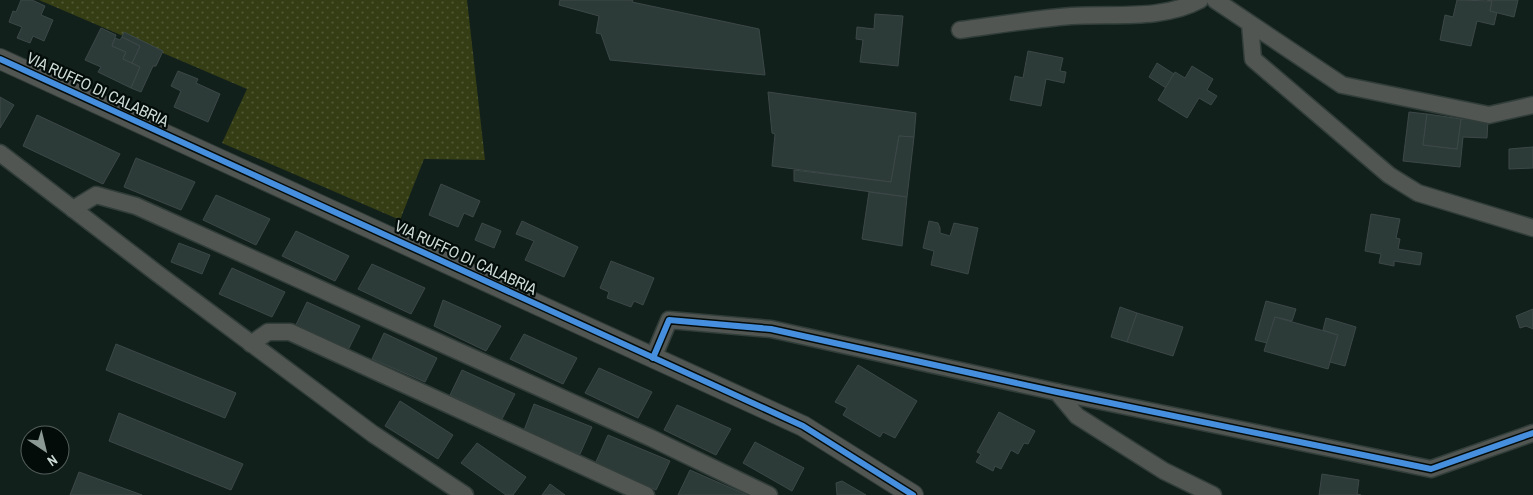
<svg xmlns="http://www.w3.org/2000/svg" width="1533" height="495" font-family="'Archivo Narrow',sans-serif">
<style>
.grass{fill:url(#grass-dots)}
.building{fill:#2c3a38;stroke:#3c4847}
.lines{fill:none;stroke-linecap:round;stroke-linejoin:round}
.minor-casing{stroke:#313d39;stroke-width:19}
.tertiary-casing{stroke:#313d39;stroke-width:22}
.minor{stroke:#515653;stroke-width:16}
.tertiary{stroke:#515653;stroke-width:20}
.cycleway-casing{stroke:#040c0a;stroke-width:9}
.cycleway{stroke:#468fdf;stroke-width:6}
.labels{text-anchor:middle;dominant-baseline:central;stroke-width:4.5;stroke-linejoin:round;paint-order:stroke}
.street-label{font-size:16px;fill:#cddbd7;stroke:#040c0a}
</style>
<defs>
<pattern id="grass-dots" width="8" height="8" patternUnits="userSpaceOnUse" patternTransform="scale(1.25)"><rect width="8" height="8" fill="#343d13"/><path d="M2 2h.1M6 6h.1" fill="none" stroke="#505835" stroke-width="1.8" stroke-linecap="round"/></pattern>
</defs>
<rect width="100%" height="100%" fill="#12201c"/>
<path class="grass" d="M39,0H467L485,160L424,159L400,220L222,143L247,89Z"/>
<g class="building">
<path d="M21,0H32L45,6L41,15L53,20L44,41L33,36L30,43L17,38L22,27L9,22L13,11L16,12Z"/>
<path d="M560,0H633L632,2L759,29L765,75L610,60L601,34L596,33L599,16L559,5Z"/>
<path d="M1457,0L1492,1L1490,11L1497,12L1494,25L1477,21L1471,46L1440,40L1445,15L1453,17Z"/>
<path d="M1487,0H1518L1514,17L1490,11L1492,1Z"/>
<path d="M875,14L903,16L898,66L860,62L863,40L856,39L857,27L874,29Z"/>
<path d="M101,28L116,35L112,46L126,52L123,59L140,67L131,88L98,72L101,67L85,60Z"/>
<path d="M124,32L163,51L156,66H153L141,92L131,88L140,67L132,63L140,46L122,37Z"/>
<path d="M122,37L140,46L132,63L123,59L126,52L112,46L115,38L120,40Z"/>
<path d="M1028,51L1063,58L1060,71L1066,72L1064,83L1046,79L1041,106L1010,100L1015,76L1023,78Z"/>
<path d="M1157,63L1174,74L1166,88L1149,77Z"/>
<path d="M1192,66L1213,79L1207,90L1217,96L1211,105L1199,98L1187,118L1158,100L1175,72L1185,78Z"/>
<path d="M178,71L198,79L196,83L220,94L208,122L174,107L181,91L171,86Z"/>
<path d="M768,92L916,113L914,137L899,136L891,182L772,166L775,134L772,133Z"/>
<path d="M0,97L14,105L0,128Z"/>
<path d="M1409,112L1427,114L1423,145L1457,149L1461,119L1488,120L1487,138L1463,137L1460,167L1403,161Z"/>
<path d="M1427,114L1461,119L1457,149L1423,145Z"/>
<path d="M37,115L120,154L103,184L23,146Z"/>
<path d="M899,136L914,137L907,197L794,181V170L891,182Z"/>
<path d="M1533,147V168L1509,169V149Z"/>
<path d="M136,158L195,182L181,210L124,187Z"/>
<path d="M441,184L480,201L473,217L464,213L458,227L429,215Z"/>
<path d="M869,192L907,197L902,246L862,239Z"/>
<path d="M216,195L270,219L256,245L203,220Z"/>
<path d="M1371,214L1400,219L1396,238L1400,239L1398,249L1422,253L1420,265L1394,261V266L1379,263L1381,254L1365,251Z"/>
<path d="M522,221L578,247L564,277L525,260L534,241L516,234Z"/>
<path d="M929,221L938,223L940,228V233L950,236L954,223L978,228L968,274L931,265L934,251L923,248Z"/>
<path d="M482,223L501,231L494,248L475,240Z"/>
<path d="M296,231L349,256L335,281L282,256Z"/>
<path d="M179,243L210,255L202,274L171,262Z"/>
<path d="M611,261L654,278L643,305L634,301L631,307L607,298L609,292L600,288Z"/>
<path d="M372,264L425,288L411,314L358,289Z"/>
<path d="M232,268L285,292L272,317L219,294Z"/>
<path d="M443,300L501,326L486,351L434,326Z"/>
<path d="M1266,301L1296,309L1292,321L1275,317L1267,343L1255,340Z"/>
<path d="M307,302L360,326L348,350L295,327Z"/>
<path d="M1120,307L1137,313L1127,342L1111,337Z"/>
<path d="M1533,309V329L1526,326L1520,328L1516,316Z"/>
<path d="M1137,313L1183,327L1173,356L1127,342Z"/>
<path d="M1275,317L1338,335L1328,369L1264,351Z"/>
<path d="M1326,318L1356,327L1345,366L1330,362L1338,335L1323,330Z"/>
<path d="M384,333L437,358L425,382L372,359Z"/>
<path d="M524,334L577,358L563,384L510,359Z"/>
<path d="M116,344L236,393L225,418L106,370Z"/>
<path d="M858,365L917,401L895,438L883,432L880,437L843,415L847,408L835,402Z"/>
<path d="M599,368L652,392L638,418L585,393Z"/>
<path d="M462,370L515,394L502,419L450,395Z"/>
<path d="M400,401L453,435L438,459L385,426Z"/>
<path d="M534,404L592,427L580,454L523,433Z"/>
<path d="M677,405L731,429L716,455L664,430Z"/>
<path d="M999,412L1035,431L1028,444L1024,443L1018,454L1011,450L1001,469L995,466L993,471L976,462L981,454L977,452Z"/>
<path d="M119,413L243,464L231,490L109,441Z"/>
<path d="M608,435L670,461L656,490L595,464Z"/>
<path d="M755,442L804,468L792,491L743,463Z"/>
<path d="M477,443L526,477L513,495H506L461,463Z"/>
<path d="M690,470L747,495H678Z"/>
<path d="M79,472L142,495H70Z"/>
<path d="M1322,474L1359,480L1357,494L1361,495H1319Z"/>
<path d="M842,481L866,495H837L836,483Z"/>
<path d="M550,484L565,495H542Z"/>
</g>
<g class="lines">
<defs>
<g id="minor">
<path d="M1215,0L1342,85L1489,115L1533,105"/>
<path d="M1250,24L1253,59L1389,175L1418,193L1533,228"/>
<path d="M960,30C997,25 1034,19 1071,16C1113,13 1161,21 1200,0"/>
<path d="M0,153L158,274L373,434L465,495"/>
<path d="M73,209L96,195L136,206L651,438L769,495"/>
<path d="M251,344L268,332H290L646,495"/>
<path d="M653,358L669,320L771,329L1057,392L1431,469L1533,433"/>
<path d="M1057,392L1077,416L1164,471L1213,495"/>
</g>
<path id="tertiary" d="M0,59L803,426L913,495"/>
</defs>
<use href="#minor" class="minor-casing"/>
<use href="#tertiary" class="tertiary-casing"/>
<use href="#minor" class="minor"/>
<use href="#tertiary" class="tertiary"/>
<defs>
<g id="cycleway">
<path d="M0,59L803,426L913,495"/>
<path d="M653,358L669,320L771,329L1057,392L1431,469L1533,433"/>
</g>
</defs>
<use href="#cycleway" class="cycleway-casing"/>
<use href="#cycleway" class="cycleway"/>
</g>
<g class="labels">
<g class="street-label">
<text transform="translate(98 89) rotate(25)">VIA RUFFO DI CALABRIA</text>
<text transform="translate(466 257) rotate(25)">VIA RUFFO DI CALABRIA</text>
</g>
</g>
<g transform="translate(45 450) rotate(145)"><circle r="24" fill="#040c0a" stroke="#545f5c"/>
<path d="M0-4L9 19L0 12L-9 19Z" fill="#8c9a96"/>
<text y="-8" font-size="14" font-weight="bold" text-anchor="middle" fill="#cddbd7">N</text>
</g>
</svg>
